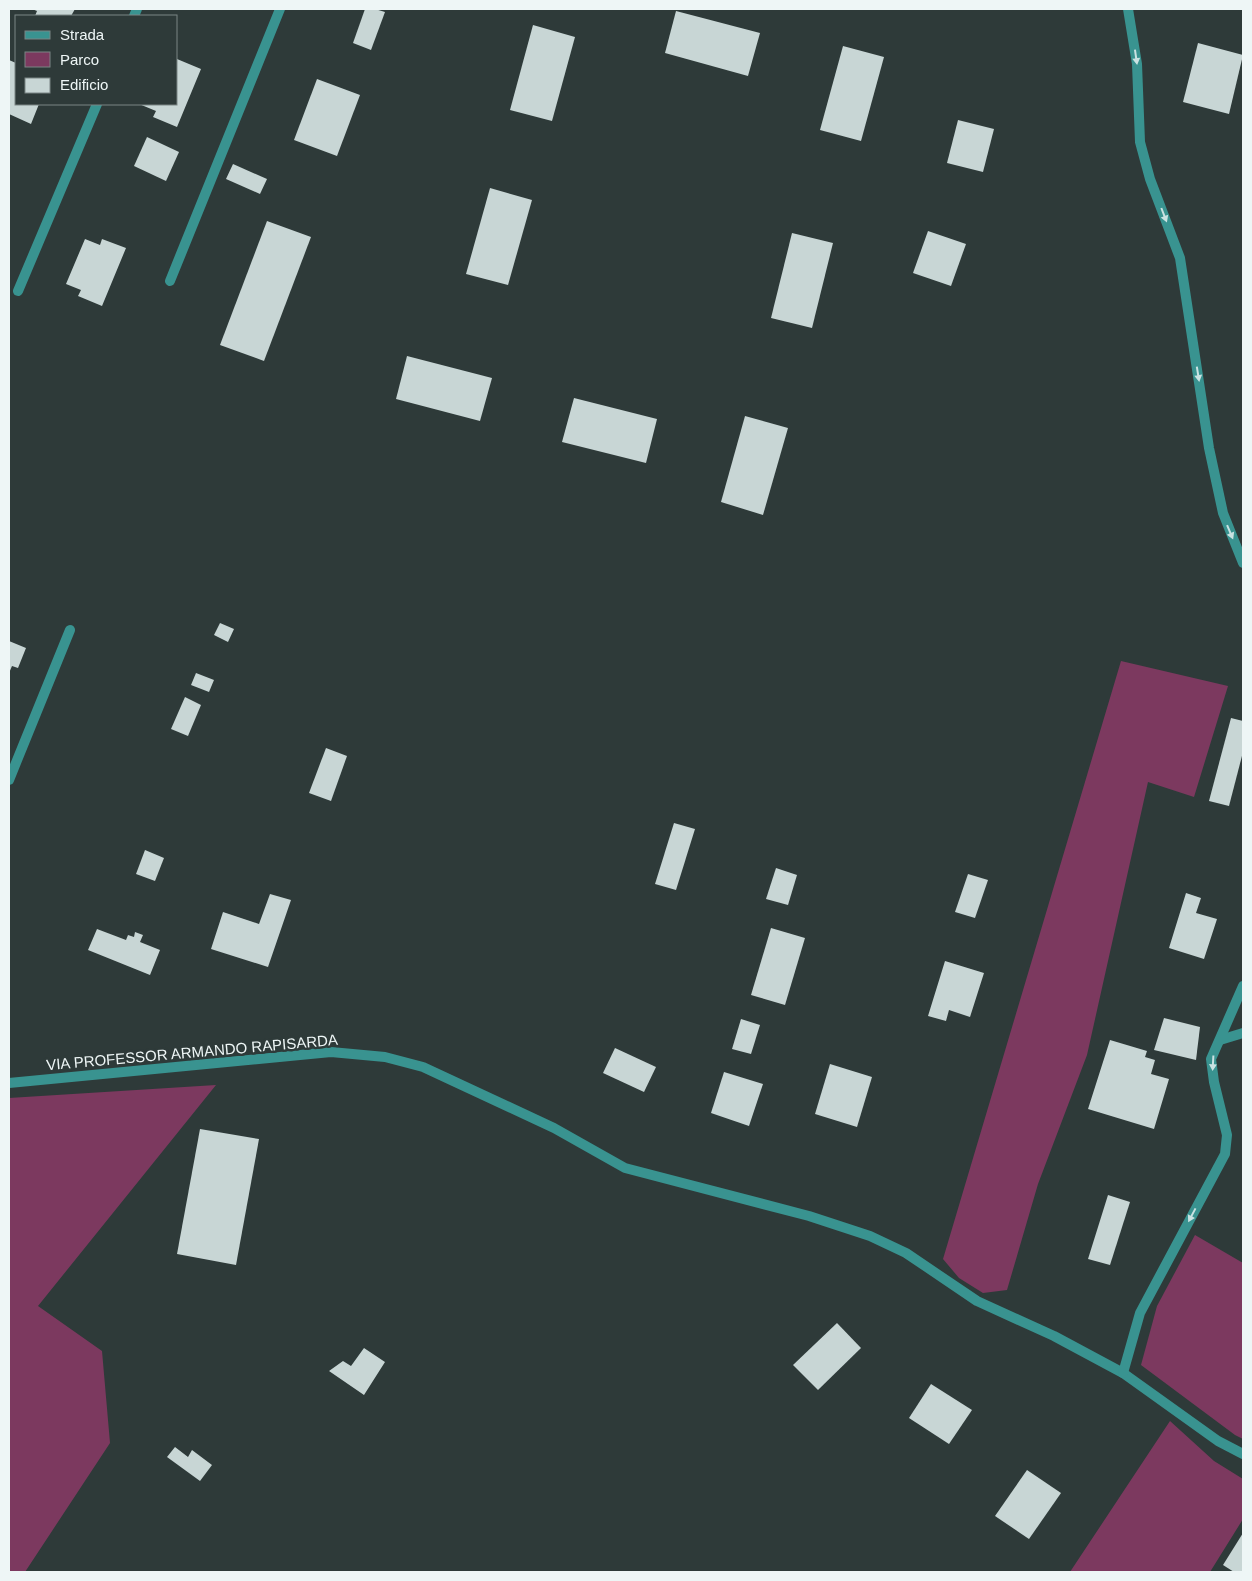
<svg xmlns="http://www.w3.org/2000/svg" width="1252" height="1581" font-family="Helvetica,sans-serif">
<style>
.green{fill:#7c395f}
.building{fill:#c8d6d5}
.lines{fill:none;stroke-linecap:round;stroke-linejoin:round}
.lane{stroke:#399390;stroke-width:10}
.street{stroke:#399390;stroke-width:10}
.oneway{fill:#cae2e2}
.labels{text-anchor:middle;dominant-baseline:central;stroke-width:5;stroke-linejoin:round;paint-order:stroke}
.street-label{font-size:15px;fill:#eef6f6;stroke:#2e3a39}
</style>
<rect width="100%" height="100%" fill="#2e3a39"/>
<g class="green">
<path d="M1121,661L1228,686L1194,797L1148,782L1087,1055L1038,1184L1007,1290L983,1293L959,1278L943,1259Z"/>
<path d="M216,1085L38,1306L102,1351L110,1443L25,1572H9V1098Z"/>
<path d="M1195,1235L1243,1263V1439L1235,1435L1141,1365L1157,1306Z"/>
<path d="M1170,1421L1214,1461L1243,1479V1519L1210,1572H1070Z"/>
</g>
<g class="building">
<path d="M32,9H75L71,16H35L37,11Z"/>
<path d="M365,9H375L385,12L371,50L353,43Z"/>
<path d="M676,11L760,33L748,76L665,53Z"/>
<path d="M533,25L575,37L552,121L510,110Z"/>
<path d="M1198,43L1243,55L1229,114L1183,102Z"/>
<path d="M843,46L884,57L861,141L820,130Z"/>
<path d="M177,59L201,69L177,127L153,117L156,111L139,104H176Z"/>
<path d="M9,60L16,63V104H39L31,124L9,114Z"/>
<path d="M317,79L360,95L337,156L294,140Z"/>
<path d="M958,120L994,129L983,172L947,163Z"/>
<path d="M147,137L179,152L166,181L134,166Z"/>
<path d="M233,164L267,179L260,194L226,179Z"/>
<path d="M490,188L532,200L508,285L466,274Z"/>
<path d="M267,221L311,237L264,361L220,345Z"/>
<path d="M928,231L966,244L951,286L913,273Z"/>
<path d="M792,233L833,243L812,328L771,318Z"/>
<path d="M85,239L100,245L102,239L126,248L102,306L78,296L81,290L66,284Z"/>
<path d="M407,356L492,378L480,421L396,399Z"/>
<path d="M574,398L657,419L646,463L562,442Z"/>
<path d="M745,416L788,428L763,515L721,502Z"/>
<path d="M220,623L234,629L228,642L214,635Z"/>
<path d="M9,641L26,648L18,668L12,666L9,673Z"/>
<path d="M196,673L214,680L209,692L191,685Z"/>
<path d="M185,697L201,705L188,736L171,729Z"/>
<path d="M1231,718L1243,721V752L1229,806L1209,801Z"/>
<path d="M326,748L347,756L331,801L309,793Z"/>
<path d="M674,823L695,829L676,890L655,884Z"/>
<path d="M145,850L164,858L155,881L136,874Z"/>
<path d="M776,868L797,875L788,905L766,899Z"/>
<path d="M968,874L988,880L975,918L955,912Z"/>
<path d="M1186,893L1201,898L1196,913L1217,919L1204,959L1169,948Z"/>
<path d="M270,894L291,900L268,967L211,949L223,912L259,924Z"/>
<path d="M771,928L805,938L785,1005L751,995Z"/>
<path d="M97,929L126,940L128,935L134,937L135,932L143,935L140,942L160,950L150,975L88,950Z"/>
<path d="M945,961L984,973L970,1017L949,1010L946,1021L928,1016Z"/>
<path d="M1164,1018L1200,1027L1196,1060L1154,1050Z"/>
<path d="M741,1019L760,1025L751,1054L732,1049Z"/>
<path d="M1110,1040L1147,1051L1145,1057L1155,1060L1151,1074L1169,1079L1154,1129L1088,1109Z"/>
<path d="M615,1048L656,1067L644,1092L603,1073Z"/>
<path d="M830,1064L872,1077L857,1127L815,1114Z"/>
<path d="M724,1072L763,1084L749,1126L711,1113Z"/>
<path d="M200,1129L259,1139L236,1265L177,1254Z"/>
<path d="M1108,1195L1130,1202L1110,1265L1088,1259Z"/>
<path d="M837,1323L861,1348L818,1390L793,1365Z"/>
<path d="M364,1348L385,1362L364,1395L329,1371L343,1361L351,1366Z"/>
<path d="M931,1384L972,1410L949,1444L909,1418Z"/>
<path d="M175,1447L188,1457L192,1450L212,1465L200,1481L167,1457Z"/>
<path d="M1027,1470L1061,1493L1029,1539L995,1516Z"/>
<path d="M1243,1533V1572H1234L1223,1565Z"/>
</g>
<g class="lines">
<path class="lane" d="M170,281L280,9"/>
<g class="street">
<path d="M1128,9L1137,64L1140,142L1150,179L1180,258L1209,448L1223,513L1243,563"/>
<path d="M134,16L137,9"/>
<path d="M18,291L97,104"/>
<path d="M9,780L70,630"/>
<path d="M1220,1040L1243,1033"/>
<path d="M9,1083L331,1052L385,1057L423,1067L554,1128L625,1168L809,1216L870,1236L906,1253L977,1301L1054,1336L1123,1373L1218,1441L1243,1454"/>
<path d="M1123,1373L1140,1313L1225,1154L1227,1135L1214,1082L1211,1059L1243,986"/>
</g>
</g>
<defs><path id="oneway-solid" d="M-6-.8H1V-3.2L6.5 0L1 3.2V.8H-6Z" transform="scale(1.25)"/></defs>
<g class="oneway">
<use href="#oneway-solid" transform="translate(1136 57) rotate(82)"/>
<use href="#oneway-solid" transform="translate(1164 215) rotate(69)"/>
<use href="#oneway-solid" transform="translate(1198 374) rotate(81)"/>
<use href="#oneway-solid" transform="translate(1230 532) rotate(67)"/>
<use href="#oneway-solid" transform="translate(1213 1063) rotate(93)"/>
<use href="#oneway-solid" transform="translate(1192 1215) rotate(118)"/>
</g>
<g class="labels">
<g class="street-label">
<text transform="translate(192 1052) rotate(-5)">VIA PROFESSOR ARMANDO RAPISARDA</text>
</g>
</g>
<rect width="1252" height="1581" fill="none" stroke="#eef6f6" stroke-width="20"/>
<rect x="15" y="15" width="162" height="90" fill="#2e3a39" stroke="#7b8585"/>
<rect x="25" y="31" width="25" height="8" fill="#399390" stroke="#7b8585"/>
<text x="60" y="40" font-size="15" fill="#eef6f6">Strada</text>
<rect x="25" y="52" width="25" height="15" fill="#7c395f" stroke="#7b8585"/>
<text x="60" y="65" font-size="15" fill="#eef6f6">Parco</text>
<rect x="25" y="78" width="25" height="15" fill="#c8d6d5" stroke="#7b8585"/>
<text x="60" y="90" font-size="15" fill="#eef6f6">Edificio</text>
</svg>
